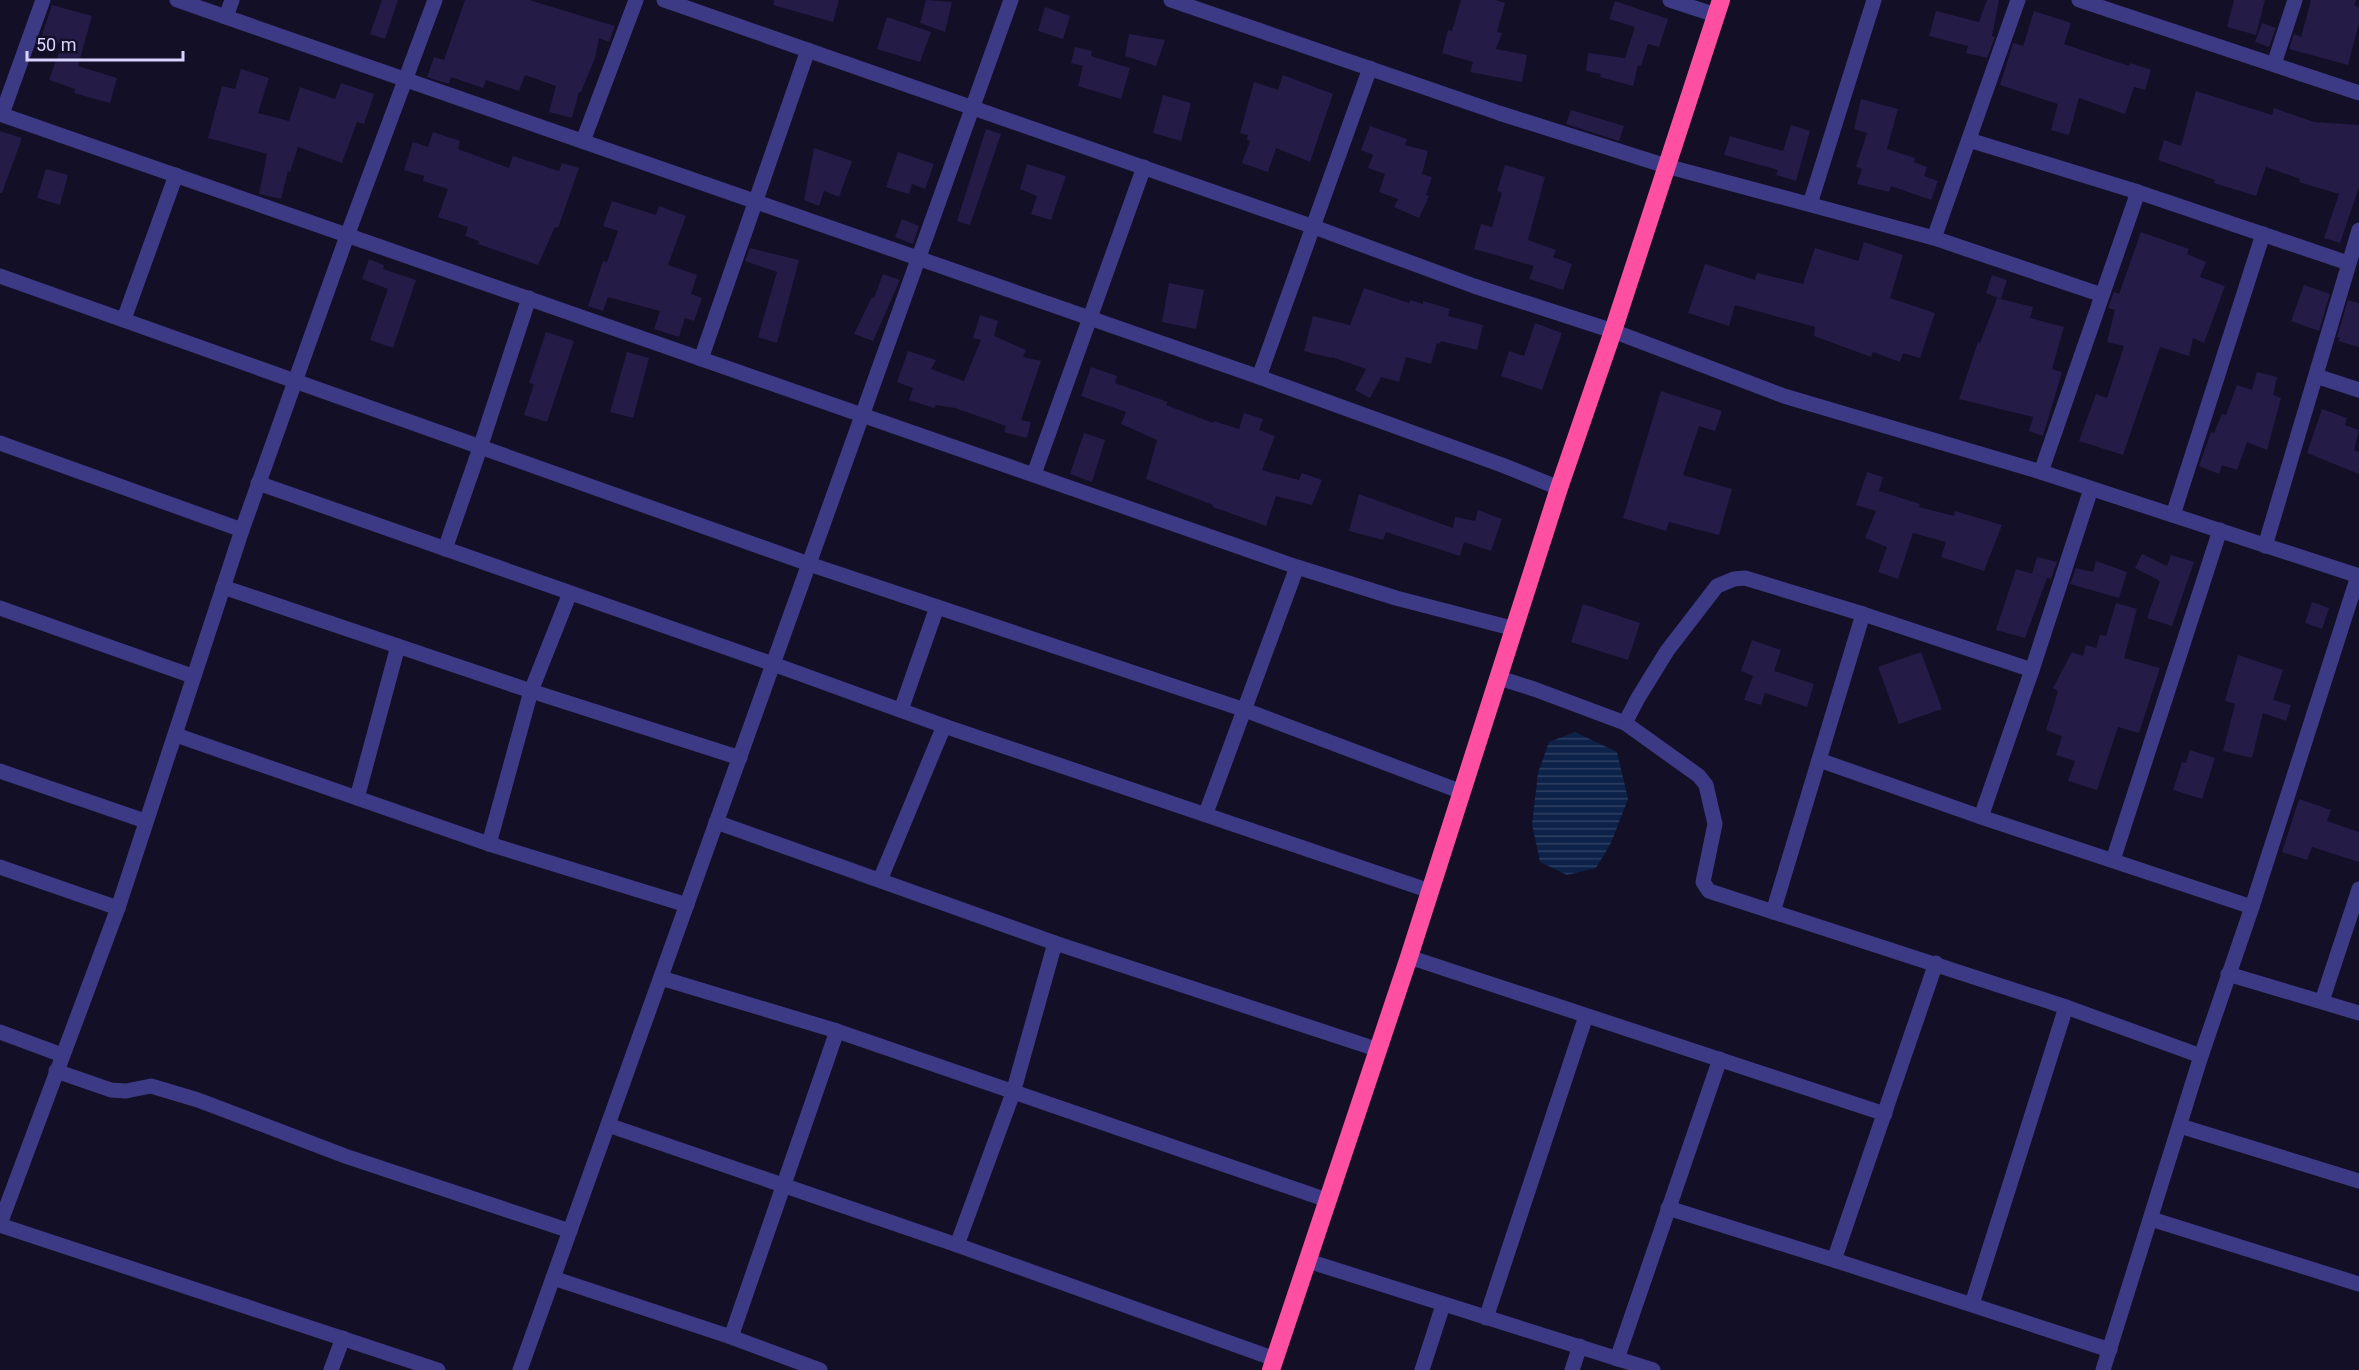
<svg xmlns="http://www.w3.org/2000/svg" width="2359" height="1370" font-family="Roboto,sans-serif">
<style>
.water{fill:url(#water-rules)}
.building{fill:#241b47}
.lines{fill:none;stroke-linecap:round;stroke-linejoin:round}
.minor{stroke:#3d3a85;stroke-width:15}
.highway{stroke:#ff4fa3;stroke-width:18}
</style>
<defs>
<pattern id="water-rules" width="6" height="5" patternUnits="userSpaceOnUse" patternTransform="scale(1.5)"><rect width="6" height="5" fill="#0c2248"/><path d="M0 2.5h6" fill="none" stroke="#2f4163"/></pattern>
</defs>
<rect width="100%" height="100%" fill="#130f26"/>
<path class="water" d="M1575,732L1617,752L1628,799L1611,843L1596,868L1567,875L1540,862L1532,824L1538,773L1549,742Z"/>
<g class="building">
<path d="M382,0H398L385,39L370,34Z"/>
<path d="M465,0H529L615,26L609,42L599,38L595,58L581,92H579L572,118L549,112L556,86L525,75L519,91L486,80L483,88L451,77L449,84L427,77L434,57L444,60Z"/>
<path d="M774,0H839L833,22L773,5Z"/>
<path d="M926,0L952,2L945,32L920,23Z"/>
<path d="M1461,0H1496L1505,3L1497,32L1502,33L1496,49L1527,55L1522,82L1470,72L1473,62L1442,53L1448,30L1452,31Z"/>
<path d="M1987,0H1999L1992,36L1995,37L1987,58L1966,53L1968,46L1929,36L1936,11L1979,22Z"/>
<path d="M2234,0H2265L2256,35L2227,27Z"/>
<path d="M2311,0H2356L2354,5L2359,7V23L2348,65L2289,49L2294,34L2301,37Z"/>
<path d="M1615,1L1668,19L1659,47L1648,44L1641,66L1638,65L1633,86L1600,77L1601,74L1586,71L1588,53L1625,58L1635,27L1609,19Z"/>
<path d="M52,5L92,16L78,66L117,78L110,103L74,93L75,89L49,80L62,44L41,38Z"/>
<path d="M1045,7L1070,16L1063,39L1038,31Z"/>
<path d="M2034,11L2071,23L2064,44L2129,66L2130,63L2151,70L2145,90L2134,87L2125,114L2079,98L2069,135L2051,130L2058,104L2000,85L2013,43L2023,46Z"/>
<path d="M887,17L931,32L920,62L877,49Z"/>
<path d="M2262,23L2276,28L2269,47L2255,42Z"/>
<path d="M1129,34L1165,40L1156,66L1125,56Z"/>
<path d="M1075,47L1092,51L1091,56L1130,68L1121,99L1078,86L1083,66L1071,63Z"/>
<path d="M241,69L269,78L258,113L289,121L300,87L335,99L341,83L374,94L364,124L357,122L342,163L298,147L290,172L288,171L281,199L259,194L267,154L208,138L222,86L235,89Z"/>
<path d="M1283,75L1333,94L1310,162L1276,148L1268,172L1242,163L1250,141L1247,140L1248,135L1240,133L1254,82L1278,90Z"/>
<path d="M2196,91L2272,115L2274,108L2314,122L2359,125V187L2340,243L2324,238L2339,194L2299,182L2300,179L2266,167L2256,196L2214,183L2215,180L2158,160L2164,140L2181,146Z"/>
<path d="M1163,95L1191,103L1181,141L1153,133Z"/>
<path d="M1861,99L1898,109L1887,149L1915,158L1914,162L1927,167L1924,176L1938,181L1931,200L1891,186L1889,192L1857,184L1862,169L1856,167L1867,133L1854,129Z"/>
<path d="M1571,110L1624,126L1619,141L1566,124Z"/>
<path d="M1791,125L1810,131L1796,181L1776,175L1778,170L1724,155L1730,136L1783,151Z"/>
<path d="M1370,126L1407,139L1405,145L1428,151L1422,174L1432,177L1426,195L1429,196L1419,218L1394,207L1398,199L1379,192L1385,174L1368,168L1373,155L1361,150Z"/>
<path d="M986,129L1001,134L970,225L957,221Z"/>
<path d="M0,131L22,138L2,193H0Z"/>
<path d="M433,132L460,141L458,149L509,168L513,156L559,171L562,163L579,168L558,228L555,227L538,265L478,244L479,241L465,236L468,227L438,217L448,189L423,181L424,176L404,170L413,142L428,147Z"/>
<path d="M814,148L852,161L839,197L824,191L819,206L804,200Z"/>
<path d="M898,152L934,164L925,189L912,184L909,194L886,187Z"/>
<path d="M1027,164L1066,176L1051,220L1031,214L1037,196L1020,189Z"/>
<path d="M1505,165L1545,177L1528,240L1556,250L1553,257L1572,264L1563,290L1529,279L1534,266L1474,249L1481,224L1492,227L1502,193L1497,191Z"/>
<path d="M46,169L68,175L60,205L37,198Z"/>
<path d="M612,201L656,215L659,206L686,216L668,265L697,275L691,294L702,298L694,321L685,318L679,337L654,329L660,311L608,297L603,311L588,306L603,261L607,262L618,231L603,226Z"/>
<path d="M902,219L919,226L913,244L895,237Z"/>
<path d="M2141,232L2189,249L2187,254L2206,262L2200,277L2225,286L2204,343L2193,338L2189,356L2160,347L2123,455L2079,441L2096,394L2107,398L2124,346L2107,342L2115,310L2108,308L2114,292L2119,294Z"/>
<path d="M1864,242L1903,255L1890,298L1935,313L1920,358L1903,353L1900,362L1873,352L1871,357L1814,336L1815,327L1735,305L1729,326L1688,313L1705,264L1755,280L1757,273L1803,284L1815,248L1858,261Z"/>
<path d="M750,248L799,260L777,343L758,337L777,272L745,261Z"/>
<path d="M369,259L384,265L383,269L416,280L393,348L370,340L388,289L362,279Z"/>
<path d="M883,274L900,280L873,341L854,334L872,297L874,298Z"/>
<path d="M1992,275L2007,280L2001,299L1986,293Z"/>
<path d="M1169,283L1204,290L1196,329L1162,322Z"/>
<path d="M2304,285L2330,294L2319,331L2291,321Z"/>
<path d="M1364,288L1409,303L1410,300L1423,304V301L1450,309L1448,316L1483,325L1477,350L1441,341L1440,344L1437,343L1431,364L1406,357L1399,382L1381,377L1370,398L1355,390L1366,369L1332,357L1331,358L1304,351L1313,316L1350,325Z"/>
<path d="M1997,298L2033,307L2030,318L2064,327L2052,369L2062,372L2043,436L2029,431L2033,417L1959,399L1978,342L1980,343Z"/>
<path d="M2348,300L2359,303V347L2338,341L2340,338L2337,337Z"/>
<path d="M980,315L998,321L994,336L1026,350L1023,357L1041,361L1021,420L1031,422L1027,438L1004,432L1006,426L955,408L936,405L934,408L909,400L913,388L897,382L908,351L936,360L931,369L964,381L981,340L973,338Z"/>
<path d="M1535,323L1562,333L1542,390L1501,376L1509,351L1524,356Z"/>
<path d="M546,332L574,341L547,422L524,415L534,384L529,383Z"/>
<path d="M627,352L649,358L633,418L610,412Z"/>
<path d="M1091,367L1117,376L1115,383L1168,402L1166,405L1213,423L1214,421L1239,429L1244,413L1263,419L1259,430L1275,436L1262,470L1299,480L1302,473L1322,480L1312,505L1276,496L1266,526L1213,507V505L1146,479L1157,440L1121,424L1126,412L1081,396Z"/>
<path d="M2257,372L2277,377L2273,395L2281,398L2267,450L2247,442L2237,470L2222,465L2219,474L2199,466L2211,432L2214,433L2222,414L2226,415L2237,385L2252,390Z"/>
<path d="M1661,391L1722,411L1715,431L1699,426L1683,475L1732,489L1719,535L1669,522L1666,531L1623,518Z"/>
<path d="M2322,409L2347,418L2345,425L2359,430L2354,450L2359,452V474L2307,453Z"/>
<path d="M1084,433L1105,440L1092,482L1070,474Z"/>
<path d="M1867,472L1883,477L1879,491L1920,504L1919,507L1954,516L1955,511L2002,525L1984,571L1941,557L1946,542L1913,533L1898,579L1878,572L1887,547L1865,538L1876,511L1856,505Z"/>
<path d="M1359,494L1453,528L1455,517L1475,521L1478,510L1502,519L1491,551L1464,542L1460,556L1386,532L1383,540L1349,531Z"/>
<path d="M2142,554L2167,566L2171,555L2194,562L2172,626L2147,618L2160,581L2135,568Z"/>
<path d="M2037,557L2057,562L2051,579L2032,574Z"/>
<path d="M2096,561L2127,572L2119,598L2070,584L2076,568L2093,572Z"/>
<path d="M2016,569L2047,578L2025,638L1996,630Z"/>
<path d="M2312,602L2329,608L2322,629L2305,623Z"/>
<path d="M2116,603L2137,609L2124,658L2160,668L2139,733L2118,727L2097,790L2068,781L2075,761L2056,755L2062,736L2046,730L2058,691L2053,688L2072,652L2083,656L2086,645L2096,648L2100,635L2106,636Z"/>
<path d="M1583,604L1640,623L1628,660L1571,642Z"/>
<path d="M1752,640L1781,650L1774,671L1814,684L1807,707L1765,693L1761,705L1744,700L1753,676L1741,671Z"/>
<path d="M1921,652L1942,709L1899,724L1878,667Z"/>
<path d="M2238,655L2283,670L2273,700L2291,705L2286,721L2263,713L2252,758L2223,751L2235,704L2225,701Z"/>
<path d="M2190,750L2215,758L2202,799L2173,790L2182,762L2186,763Z"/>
<path d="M2299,799L2331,810L2327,821L2359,832V862L2312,847L2307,860L2282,852Z"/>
</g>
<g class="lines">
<g class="minor">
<path d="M177,0L1259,377L1502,465L1559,488"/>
<path d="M664,0L1314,227L1474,286L1613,331L1784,396L2041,472L2359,576"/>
<path d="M1171,0L1499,113L1666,166L1934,238L2102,295"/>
<path d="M1670,0L1716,15"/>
<path d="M2079,0L2359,93"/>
<path d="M226,17L232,0"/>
<path d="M2274,64L2295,0"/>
<path d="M0,114L1297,567L1396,598L1515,629"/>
<path d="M2,114L43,0"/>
<path d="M1969,140L2138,192L2348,263"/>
<path d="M583,141L636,0"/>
<path d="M1810,204L1874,0"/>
<path d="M1934,238L2018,0"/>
<path d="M0,276L809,564L1245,710L1462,792"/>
<path d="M124,319L176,175"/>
<path d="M701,359L808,50"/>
<path d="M2316,376L2359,390"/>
<path d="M1259,377L1370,68"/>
<path d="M0,443L242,530"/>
<path d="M2041,472L2138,192"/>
<path d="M1034,474L1144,167"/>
<path d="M258,483L773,664L944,726L1430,891"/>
<path d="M2173,515L2263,234"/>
<path d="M2265,546L2359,230"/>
<path d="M445,549L480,448L529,298"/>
<path d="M223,587L531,691L740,758"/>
<path d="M0,608L192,676"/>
<path d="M2032,670L1863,614L1745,578L1734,579L1717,586L1667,651L1638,698L1625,723L1699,776L1706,785L1715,824L1703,882L1709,891L2066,1007L2201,1056"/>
<path d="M1499,678L1534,689L1625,723"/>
<path d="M901,710L937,607"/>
<path d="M176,735L489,844L687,905"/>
<path d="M1819,760L1981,817L2252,907"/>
<path d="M0,771L145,821"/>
<path d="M357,798L398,646"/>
<path d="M1206,813L1297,567"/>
<path d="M1981,817L2032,670L2091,489"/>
<path d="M716,822L1055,943L1379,1050"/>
<path d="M489,844L531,691L570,593"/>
<path d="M2113,860L2220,530"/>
<path d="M0,867L118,908"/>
<path d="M880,880L944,726"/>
<path d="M1773,912L1863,614"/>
<path d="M1409,957L1885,1114"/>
<path d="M2228,974L2359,1013"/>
<path d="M661,978L837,1031L1327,1200"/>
<path d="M2322,1001L2359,889"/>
<path d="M0,1032L62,1055"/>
<path d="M56,1071L111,1090L126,1091L151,1086L198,1100L345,1156L570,1231"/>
<path d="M608,1125L957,1245L1275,1359"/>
<path d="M2180,1126L2359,1181"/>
<path d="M1668,1208L1834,1260L2110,1350"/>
<path d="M2151,1219L2359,1284"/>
<path d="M0,1224L118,908L242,530L347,236L435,0"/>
<path d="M0,1225L438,1370"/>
<path d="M957,1245L1013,1093L1055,943"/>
<path d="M1834,1260L1936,963"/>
<path d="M1308,1261L1653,1370"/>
<path d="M553,1278L731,1337L820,1370"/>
<path d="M1972,1304L2066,1007"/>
<path d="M1486,1318L1586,1016"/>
<path d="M731,1337L837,1031"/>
<path d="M1617,1359L1720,1059"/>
<path d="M331,1370L343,1338"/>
<path d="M520,1370L1011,0"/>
<path d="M1422,1370L1443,1305"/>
<path d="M1572,1370L1580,1346"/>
<path d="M2103,1370L2201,1056L2252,907L2358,576"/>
</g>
<path class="highway" d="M1271,1370L1409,957L1559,488L1613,331L1721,0"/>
</g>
<path d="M27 51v9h156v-9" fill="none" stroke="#d9d4ff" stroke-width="3"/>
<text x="36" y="51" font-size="18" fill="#d9d4ff" stroke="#130f26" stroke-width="4.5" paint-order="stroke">50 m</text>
</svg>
